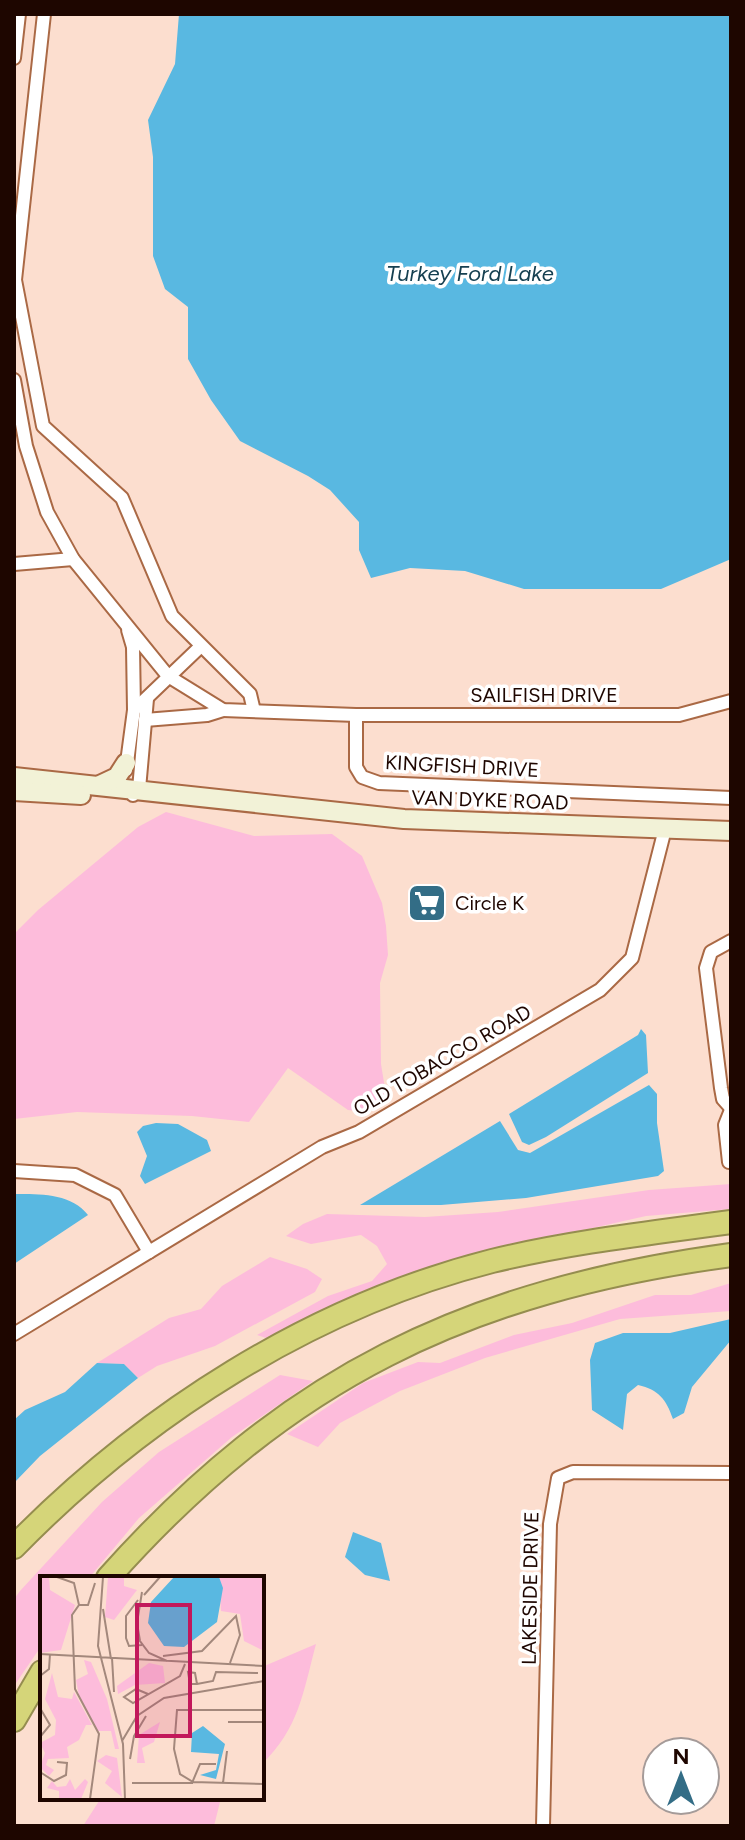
<svg xmlns="http://www.w3.org/2000/svg" width="745" height="1840" font-family="Figtree,sans-serif">
<style>
.green{fill:#fdbcdb}
.water{fill:#59b8e1}
.lines{fill:none;stroke-linecap:round;stroke-linejoin:round}
.street-casing{stroke:#aa6945;stroke-width:16}
.secondary-casing{stroke:#aa6945;stroke-width:22}
.highway-casing{stroke:#958d4f;stroke-width:26}
.street{stroke:#fff;stroke-width:12}
.secondary{stroke:#f2f2d7;stroke-width:18}
.highway{stroke:#d5d579;stroke-width:22}
.labels{text-anchor:middle;dominant-baseline:central;stroke-width:7;stroke-linejoin:round;paint-order:stroke}
.street-label{font-size:20px;fill:#1e0600;stroke:#fff}
.poi-label{font-size:20px;fill:#1e0600;stroke:#fff;text-anchor:start}
.water-label{font-size:22px;font-style:italic;fill:#164051;stroke:#fff}
.inset-road{fill:none;stroke:#a3887c;stroke-width:2}
.view{fill:#c2185b;fill-opacity:0.15;stroke:#c2185b;stroke-width:4}
.inset-edge{fill:none;stroke:#1e0600;stroke-width:4}
</style>
<rect width="100%" height="100%" fill="#fcdecf"/>
<g class="green">
<path d="M166,812L254,836L332,834L362,856L382,903L386,926L388,955L380,983L381,1064L386,1095L366,1112L348,1110L288,1068L249,1122L192,1116L77,1112L14,1119V934L38,910L138,827Z"/>
<path d="M731,1184V1209L646,1216L455,1259L416,1271L347,1306L299,1322L269,1339L257,1335L328,1296L372,1281L387,1264L377,1246L361,1235L311,1244L286,1236L303,1224L327,1214L425,1217L498,1212L649,1190Z"/>
<path d="M270,1257L307,1269L322,1279L315,1292L215,1346L157,1366L138,1378L124,1364L97,1363L169,1318L201,1309L222,1286Z"/>
<path d="M731,1283V1311L620,1319L485,1358L400,1391L340,1423L318,1447L287,1434L363,1383L418,1362L440,1363L514,1335L572,1323L655,1295H691Z"/>
<path d="M280,1375L313,1381L232,1437L139,1518L89,1578H42V1645L14,1686V1599L20,1591L102,1502L159,1452Z"/>
<path d="M316,1644C303,1693 299,1728 262,1764V1667Z"/>
<path d="M101,1798H221L214,1826H83Z"/>
</g>
<g class="water">
<path d="M179,14H731V559L661,589H524L465,571L410,568L371,578L359,550V522L330,490L308,476L240,441L211,400L188,359V307L165,289L153,256V157L148,120L175,64Z"/>
<path d="M641,1029L646,1035L648,1073L546,1137L529,1145L522,1142L509,1114L638,1035Z"/>
<path d="M649,1085L657,1094V1123L664,1171L658,1176L526,1198L441,1205H360L500,1121L518,1150L530,1153Z"/>
<path d="M156,1123L178,1124L207,1140L211,1151L145,1184L140,1176L147,1156L137,1132L143,1126Z"/>
<path d="M14,1194C39,1194 71,1193 88,1215L14,1264Z"/>
<path d="M731,1319V1340L692,1387L684,1413L673,1419C666,1399 659,1390 638,1385L627,1394L623,1430L592,1410L590,1360L595,1343L623,1333H670Z"/>
<path d="M97,1363L124,1364L138,1378L40,1456L14,1483V1420L25,1410L65,1392Z"/>
<path d="M353,1532L381,1543L390,1581L365,1575L345,1557Z"/>
</g>
<g class="lines">
<defs>
<g id="street">
<path d="M44,14L15,280L43,426L122,498L172,616L250,694L254,711"/>
<path d="M14,58L19,14"/>
<path d="M14,380L26,446L47,512L73,559L168,676L223,710L356,715H679L731,701"/>
<path d="M14,564L73,559"/>
<path d="M128,630L133,647L134,710"/>
<path d="M356,715V767L362,777L379,783L731,798"/>
<path d="M145,720L207,715L223,710"/>
<path d="M126,770L134,710L200,647"/>
<path d="M133,795L139,789L147,699"/>
<path d="M731,941L711,952L706,968L721,1088L723,1099L731,1108"/>
<path d="M729,1162L725,1125L731,1110"/>
<path d="M14,1171L75,1175L115,1195L149,1252"/>
<path d="M14,1334L322,1147L359,1132L600,990L632,958L665,829"/>
<path d="M543,1826L550,1524L558,1478L573,1472L731,1473"/>
</g>
<g id="secondary">
<path d="M14,777L404,819L731,831"/>
<path d="M100,785L117,777L126,763"/>
<path d="M14,791L81,795"/>
</g>
<g id="highway">
<path d="M14,1547C144,1414 311,1307 492,1261C570,1242 651,1233 731,1222"/>
<path d="M108,1578C287,1377 466,1291 731,1255"/>
<path d="M14,1720L42,1672"/>
</g>
</defs>
<use href="#street" class="street-casing"/>
<use href="#secondary" class="secondary-casing"/>
<use href="#highway" class="highway-casing"/>
<use href="#street" class="street"/>
<use href="#secondary" class="secondary"/>
<use href="#highway" class="highway"/>
</g>
<defs>
<symbol id="supermarket-square" viewBox="-11 -11 22 22"><rect x="-9" y="-9" width="18" height="18" rx="4" fill="#336d86" stroke="#fff"/><path d="M-6-5.5h2.5l.6 2H6L4.5 2H-2.5L-4.4-4H-6ZM-1.5 3.2a1.3 1.3 0 1 0 .1 0ZM3 3.2a1.3 1.3 0 1 0 .1 0Z" fill="#fff"/></symbol>
</defs>
<g fill-rule="evenodd">
<use href="#supermarket-square" x="405" y="881" width="44" height="44"/>
</g>
<g class="labels">
<g class="street-label">
<text x="544" y="695">SAILFISH DRIVE</text>
<text transform="translate(462 766) rotate(3)">KINGFISH DRIVE</text>
<text transform="translate(490 800) rotate(2)">VAN DYKE ROAD</text>
<text transform="translate(442 1060) rotate(-30)">OLD TOBACCO ROAD</text>
<text transform="translate(530 1588) rotate(-89)">LAKESIDE DRIVE</text>
</g>
<g class="poi-label">
<text x="455" y="903">Circle K</text>
</g>
<g class="water-label">
<text x="470" y="273">Turkey Ford Lake</text>
</g>
</g>
<g transform="translate(40 1576)">
<rect width="224" height="224" fill="#fcdecf"/>
<path d="M0,1H9L10,14L35,29L21,74L0,77ZM68,1H84V10L97,14L74,44L65,41ZM179,1H224V75L204,65L200,38L181,35ZM44,84L51,86L67,123L79,173H75L71,155H58L39,120L36,104L48,98ZM109,87L123,90L125,107L95,109L78,118L77,110ZM12,97L18,121L32,123L34,116L52,149H46L39,164L27,171L29,182L8,183L6,189L14,194L9,200L0,191L5,177L0,167L15,159L16,144L5,123ZM120,146L114,166L102,172L105,187H97L99,159ZM66,179L77,182L82,221L65,207L72,195L57,185ZM30,203L35,214L45,203L48,206L41,223H19V215L7,212L12,205L17,211L26,210Z" fill="#fdbcdb"/>
<path d="M134,1H179L183,12L177,46L144,71L124,70L108,47L111,26ZM163,150L185,168L176,203L160,199L176,194L179,178L151,176L152,157Z" fill="#59b8e1"/>
<path class="inset-road" d="M17,1L34,7L39,29M63,1L58,70L83,168L85,223M102,16L97,47L100,65L109,77L127,85M104,19L120,1M98,24L86,40V62L89,70L102,69M63,33L71,83M0,78L224,90M123,80L162,75L196,40L200,59L190,87M72,82L74,116M0,100L9,93L10,78M157,108L155,97L148,96L150,108H157L173,105L176,96L218,97M108,118L96,113L84,121L93,127L140,100L145,88M0,132L10,149L0,161M188,146H224M82,165L97,140L124,122L224,105M90,183L94,160L106,140M0,196L14,205L26,199L27,187L17,186M92,207H153M152,207L160,188H176M183,207L187,175M224,208L153,206L140,198L134,173L137,134H224M50,223L59,158L35,113L32,39L39,29H48L55,7"/>
<path class="view" d="M97,29H150V160H97Z"/>
<rect width="224" height="224" class="inset-edge"/>
</g>
<rect width="745" height="1840" fill="none" stroke="#1e0600" stroke-width="32"/>
<g transform="translate(681 1776)"><circle r="38" fill="#ffffff" stroke="#a59b99" stroke-width="2"/>
<path d="M0-6L14 30L0 20L-14 30Z" fill="#336d86"/>
<text y="-12" font-size="22" font-weight="bold" text-anchor="middle" fill="#1e0600">N</text>
</g>
</svg>
